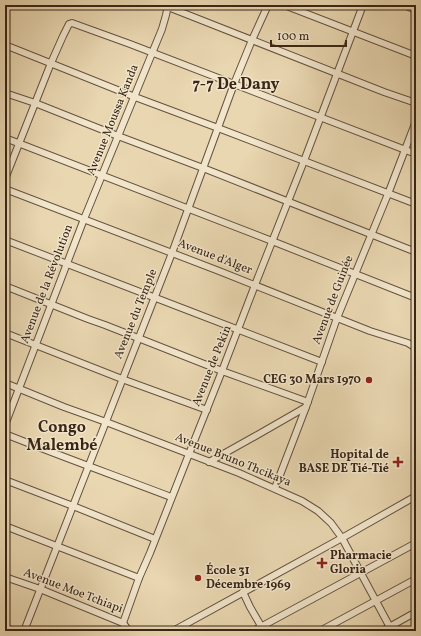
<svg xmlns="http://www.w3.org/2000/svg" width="421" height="636" font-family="Vollkorn,serif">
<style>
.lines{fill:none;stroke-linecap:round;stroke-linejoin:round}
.minor-casing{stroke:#65523d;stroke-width:8}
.minor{stroke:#f1e5cc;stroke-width:6}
.poi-dot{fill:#8f2418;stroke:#f1e5cc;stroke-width:1.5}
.labels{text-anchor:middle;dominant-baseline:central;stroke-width:3;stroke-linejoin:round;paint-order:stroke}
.street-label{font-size:12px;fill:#392616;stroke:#f1e5cc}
.poi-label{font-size:12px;font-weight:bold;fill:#392616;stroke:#f1e5cc;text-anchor:end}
.district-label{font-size:16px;font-weight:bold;fill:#392616;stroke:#f1e5cc}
</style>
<rect width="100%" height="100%" fill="#e9d7b1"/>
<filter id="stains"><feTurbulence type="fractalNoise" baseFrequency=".005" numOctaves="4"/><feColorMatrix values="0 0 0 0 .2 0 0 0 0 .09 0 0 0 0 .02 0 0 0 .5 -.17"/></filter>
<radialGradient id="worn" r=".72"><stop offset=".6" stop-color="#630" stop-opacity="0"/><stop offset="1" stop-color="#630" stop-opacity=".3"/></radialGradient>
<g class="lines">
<defs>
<g id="minor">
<path d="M284,5L416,56"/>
<path d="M404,5L416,10"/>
<path d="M168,7L384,92L416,103"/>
<path d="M5,45L135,97L218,128L416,204"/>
<path d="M5,93L35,103L118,136L203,168L416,252"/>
<path d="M5,138L272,241L416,298"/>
<path d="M5,179L51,63L63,36L69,24L72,23L130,44L416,154"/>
<path d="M5,189L219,271L370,331L408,343L416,348"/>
<path d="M5,240L200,315L322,362"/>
<path d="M5,286L88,319L105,325L222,371L308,402"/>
<path d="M5,333L122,379L207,410"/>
<path d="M5,383L64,407L106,422L239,473L302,501L318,511L331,523L342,538L392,631"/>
<path d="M5,425L84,219L162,29L166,15L168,5"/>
<path d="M5,434C60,456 116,476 171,497"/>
<path d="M209,462L259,434L306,407"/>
<path d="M5,480L73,506L155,539"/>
<path d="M275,488L306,407L337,318L388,194L416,121"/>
<path d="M5,526L139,578"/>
<path d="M5,577L40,589L123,623L129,631"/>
<path d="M243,592L250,607L264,631"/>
<path d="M123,623L139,578L150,553L189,454L222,371L255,285L304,161L363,5"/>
<path d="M5,628L16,631"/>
<path d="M24,631L172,253L234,84L252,40L268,5"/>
<path d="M173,631L342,538L416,496"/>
<path d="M253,631L416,543"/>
<path d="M320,631L416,579"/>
<path d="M382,631L416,612"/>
</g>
</defs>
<use href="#minor" class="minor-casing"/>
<use href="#minor" class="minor"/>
</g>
<g class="poi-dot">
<circle cx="369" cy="380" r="4"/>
<path d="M396 456h4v4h4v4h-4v4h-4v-4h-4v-4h4z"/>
<path d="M320 557h4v4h4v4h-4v4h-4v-4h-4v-4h4z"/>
<circle cx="198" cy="578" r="4"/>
</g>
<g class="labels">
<g class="street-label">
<text transform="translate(113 120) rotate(-68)">Avenue Moussa Kanda</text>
<text transform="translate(215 257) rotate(21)">Avenue d'Alger</text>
<text transform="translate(47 284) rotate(-69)">Avenue de la Révolution</text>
<text transform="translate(333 300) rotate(-69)">Avenue de Guinée</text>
<text transform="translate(136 314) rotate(-68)">Avenue du Temple</text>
<text transform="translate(212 366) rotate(-68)">Avenue de Pekin</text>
<text transform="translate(233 460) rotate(22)">Avenue Bruno Thcikaya</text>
<text transform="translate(73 591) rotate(21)">Avenue Moe Tchiapi</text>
</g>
<g class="poi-label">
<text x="361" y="380">CEG 30 Mars 1970</text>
<text x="389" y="455">Hopital de<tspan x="389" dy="14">BASE DE Tié-Tié</tspan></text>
<text x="330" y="556" text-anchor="start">Pharmacie<tspan x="330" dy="14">Gloria</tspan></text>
<text x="206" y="571" text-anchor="start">École 31<tspan x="206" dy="14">Décembre 1969</tspan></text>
</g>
<g class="district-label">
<text x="236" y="85">7-7 De Dany</text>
<text x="62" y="428">Congo<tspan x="62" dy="18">Malembé</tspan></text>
</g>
</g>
<rect width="421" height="636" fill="none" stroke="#e9d7b1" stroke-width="20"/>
<rect x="6" y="6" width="409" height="624" fill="none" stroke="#392616" stroke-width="2"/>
<rect x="10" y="10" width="401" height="616" fill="none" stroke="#392616"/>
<path d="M271 40v6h75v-6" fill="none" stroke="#392616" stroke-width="2"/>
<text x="277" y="40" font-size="12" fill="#392616" stroke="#f1e5cc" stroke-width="3" paint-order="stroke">100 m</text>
<rect width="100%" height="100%" filter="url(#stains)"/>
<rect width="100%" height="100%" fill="url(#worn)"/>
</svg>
